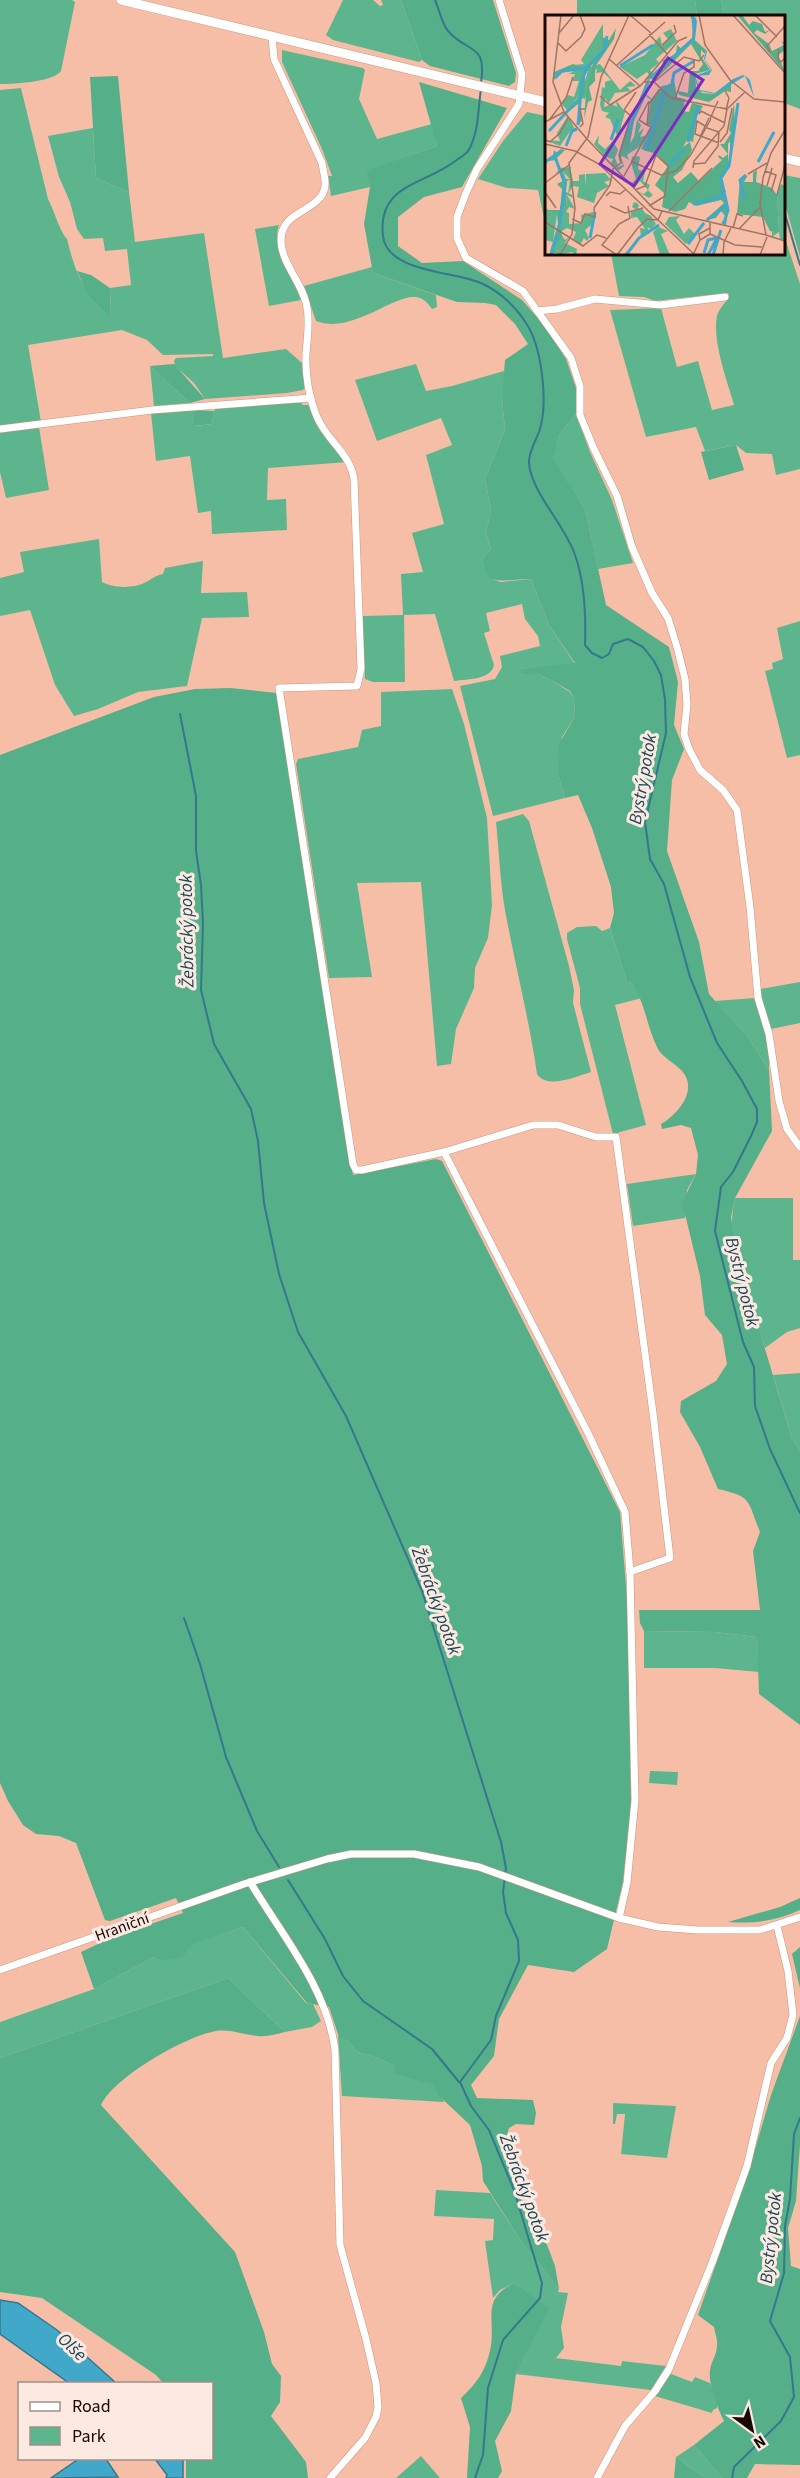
<svg xmlns="http://www.w3.org/2000/svg" width="800" height="2478" font-family="'Source Sans 3',sans-serif">
<style>
.green{fill:#5db58e}
.forest{fill:#55af88}
.water{fill:#41a8ca;stroke:#35788e;stroke-width:1.5}
.lines{fill:none;stroke-linecap:round;stroke-linejoin:round}
.stream{stroke:#35788e;stroke-width:2}
.street-casing{stroke:#cb957f;stroke-width:8}
.secondary-casing{stroke:#cb957f;stroke-width:10}
.street{stroke:#fff;stroke-width:7}
.secondary{stroke:#fff;stroke-width:9}
.labels{text-anchor:middle;dominant-baseline:central;stroke-width:6;stroke-linejoin:round;paint-order:stroke}
.street-label{font-size:16px;fill:#190702;stroke:#fbe9e2}
.water-label{font-size:18px;font-style:italic;fill:#1a4655;stroke:#fbe9e2}
.inset-river{fill:none;stroke:#41a8ca;stroke-width:3}
.inset-road{fill:none;stroke:#9e7565;stroke-width:1.5}
.view{fill:#7b2cbf;fill-opacity:0.15;stroke:#7b2cbf;stroke-width:3}
.inset-edge{fill:none;stroke:#190702;stroke-width:3}
</style>
<rect width="100%" height="100%" fill="#f7bea7"/>
<g class="green">
<path d="M0,0H72L75,2L61,71C53,82 14,84 0,84Z"/>
<path d="M343,0H373L380,6L383,5L381,0H401L422,60L419,62L333,40L326,35Z"/>
<path d="M577,0H695L697,16H593V14H577Z"/>
<path d="M721,0H800V109L787,104L784,91V16H724Z"/>
<path d="M282,50L363,68L365,70L359,99L377,139L432,124L437,146L367,170L370,187L331,196L328,176H332L322,149L282,62Z"/>
<path d="M21,88L48,199C54,210 60,232 67,239C76,276 83,290 111,317L110,288L131,285L127,249L105,251L103,238L84,239L77,229L70,202L59,177L48,136L93,128L96,178L129,192L135,242L204,233L223,358L286,349L302,363L306,386L303,390L287,393L205,399L194,383L175,366L174,361L176,358L213,356V354L163,355L147,340L122,330L28,345L41,422L0,427V90Z"/>
<path d="M527,112L546,116V227L538,190L507,188L478,179L503,141Z"/>
<path d="M784,175L800,178V257L785,204Z"/>
<path d="M279,225C270,252 293,276 301,300L269,306L255,229Z"/>
<path d="M784,235L800,284V469L776,475L772,454L746,453L736,445L705,451L696,427L646,437L610,310L661,308L677,367L698,361L712,410L734,405C727,380 712,341 717,316C719,308 726,303 729,296L728,293L655,301L644,297L619,296L611,254H784Z"/>
<path d="M372,267L373,273L436,295L437,307L432,309C430,306 426,301 422,299C399,287 356,336 316,321L304,286Z"/>
<path d="M416,364L426,391L452,386L504,371L505,379L502,399L505,430L485,479L491,511L486,532L491,549L482,559L490,578L501,582L531,579L549,625L575,664L518,669L523,673L538,674L551,680L570,692L574,698L575,717L562,737L559,777L565,798L493,816L460,686L495,679L502,667L500,656L540,646L538,636L525,619L522,604L486,613L490,631L484,633L494,665C491,680 467,679 454,681L435,614L404,615L405,682H373L365,679L362,616L403,615L401,574L423,572L412,533L444,524L426,455L452,445L441,418L377,441L355,380Z"/>
<path d="M150,366L190,403L154,406Z"/>
<path d="M300,402L303,405H309L311,407L323,434L348,462L268,468L267,500L286,499L287,530L212,534L211,511L198,513L190,456L156,461L151,413L194,410L195,426L212,424L214,411L216,408Z"/>
<path d="M576,414L590,452L612,500L633,563L598,569L585,509L552,459L559,435Z"/>
<path d="M39,427L49,490L6,498L0,472V433Z"/>
<path d="M99,539L102,582C113,588 134,589 146,582C152,579 154,576 163,574L165,568L203,561L201,593L247,592L249,617L202,618L187,686L138,692L98,709L74,716L55,685L30,610L0,616V578L24,572L20,552Z"/>
<path d="M800,621V755L787,758L765,671L773,669L772,663L783,659L777,628Z"/>
<path d="M452,689L464,724L487,818L492,905L488,938L475,968L474,988L456,1029L451,1064L437,1066L421,882L357,883L372,977L329,978L296,764L298,759L358,747L362,730L381,726V692Z"/>
<path d="M523,814L529,821L569,966L574,990L573,1003L591,1072C577,1076 547,1090 537,1074C529,1018 515,965 505,910C500,881 499,851 496,822Z"/>
<path d="M596,926L602,931L610,928L627,982L632,983L642,998L615,1005L646,1125L613,1134L580,1004V988L567,939V933L577,927Z"/>
<path d="M800,982V1023L771,1029L764,1009L760,989Z"/>
<path d="M755,998L769,1048V1070L748,1037L715,1001Z"/>
<path d="M696,1174L687,1190L685,1218L633,1226L627,1184Z"/>
<path d="M735,1198H793V1260H800V1328L787,1332L765,1348C750,1300 723,1248 735,1198Z"/>
<path d="M800,1373V1450L792,1439L773,1375Z"/>
<path d="M644,1631L715,1632L757,1637L759,1672L715,1668H644Z"/>
<path d="M650,1771L678,1772L677,1785L649,1783Z"/>
<path d="M243,1927L306,2003L313,2004L321,2021L312,2027L285,2032L228,1978L0,2058V2022L94,1989L154,1957Z"/>
<path d="M338,2036L348,2041L357,2052L378,2058L395,2066V2074L434,2085L436,2093L442,2097L444,2102L342,2096Z"/>
<path d="M613,2103L676,2106L667,2158L621,2154L625,2114H617L615,2124H613Z"/>
<path d="M436,2190L490,2193L523,2244L559,2289L558,2292L568,2293L561,2327L564,2348L556,2358L621,2366L622,2361L666,2366L651,2390L516,2374L548,2308L515,2283L500,2290L493,2298L485,2241L493,2240L494,2219L434,2216Z"/>
<path d="M671,2374L692,2382L695,2377L710,2383L717,2400V2408L713,2410L712,2413L655,2396Z"/>
<path d="M694,2445L722,2478H705L676,2457Z"/>
<path d="M421,2456L440,2478H396Z"/>
</g>
<g class="forest">
<path d="M401,0H493L516,73L515,82L509,86L430,66L422,60Z"/>
<path d="M695,0H721L724,16H697Z"/>
<path d="M118,76L129,192L96,178L90,77Z"/>
<path d="M419,82L507,108L462,187L424,197L398,217V246L422,263L463,261L522,300L544,325L566,359L576,388V414L559,435L553,459L585,509L606,605L669,647L678,682L674,725L684,749L672,780L667,851L699,942L709,994L748,1037L769,1070L772,1131L735,1198L731,1217L740,1279L751,1302L792,1439L800,1450V1725L759,1694L757,1637L715,1632L644,1631L640,1623L639,1610H760L753,1551L760,1532C747,1500 753,1497 718,1489L700,1447L680,1412L681,1401L716,1381L727,1364L722,1335L705,1315L700,1276L685,1214L681,1205L696,1174L698,1155L691,1128L681,1125L662,1129L661,1124C677,1115 699,1090 682,1071C675,1063 663,1058 658,1049C647,1028 646,1005 632,983L627,982L610,928L614,913L611,887L592,828L578,795L565,798L559,777L558,745L575,717L574,698L570,691L551,680L538,674H523L518,669L575,663L549,625L531,579C516,579 503,583 489,578L482,559L491,549L486,532L491,511L485,479L505,430L502,399L505,360L528,344L515,324L496,305L485,303L457,302L373,273L364,224L370,187L366,170L437,146Z"/>
<path d="M77,271L91,275L110,288L111,318L88,295Z"/>
<path d="M174,364L205,399L190,403L150,366Z"/>
<path d="M194,410L214,411L212,424L194,426Z"/>
<path d="M736,445L744,470L709,480L701,452Z"/>
<path d="M231,688L276,693L353,1175L436,1159L442,1161L620,1512L628,1610L631,1804L623,1882L607,1949L574,1972L528,1965L499,2019L494,2056L471,2085L477,2098L533,2100L536,2113L534,2125L516,2124L509,2128L503,2149L529,2222L546,2242L555,2266L559,2289L523,2244L483,2181L482,2166L470,2125L436,2093L433,2085L394,2074L395,2066L378,2058L357,2052L348,2041L339,2037L329,2007L307,2003L243,1927L191,1945L184,1955L177,1959L161,1960L154,1957L94,1989L81,1952L113,1937L183,1913L176,1898L110,1921L105,1920L76,1843L59,1836L36,1834L23,1825L8,1801L0,1783V755L154,697L195,689Z"/>
<path d="M800,1898V1910C776,1921 754,1924 728,1922L780,1907Z"/>
<path d="M800,1947V1988L792,1954Z"/>
<path d="M228,1978L285,2032C276,2034 267,2037 258,2036C244,2035 230,2029 216,2031C186,2036 114,2077 101,2105L235,2252L264,2332L272,2364L281,2376L280,2402L271,2416L306,2462L308,2478H186V2459L212,2458V2384L163,2383L156,2375L42,2298L0,2292V2058Z"/>
<path d="M800,2016V2145L796,2201L788,2228L791,2266L800,2269V2465L755,2464L747,2478H722L694,2445L724,2421C718,2409 708,2384 710,2370C711,2362 717,2354 717,2346C718,2340 715,2333 714,2327L698,2315L748,2173L771,2095Z"/>
<path d="M515,2283L549,2308L516,2374L511,2411L495,2441L502,2471L498,2478H467L470,2427L461,2398C476,2384 485,2372 490,2351C497,2320 479,2299 515,2283Z"/>
<path d="M676,2457L705,2478H674Z"/>
</g>
<g class="water">
<path d="M0,2300L18,2303L57,2330L116,2383H69L0,2334Z"/>
<path d="M80,2458L106,2459L118,2477L51,2478Z"/>
<path d="M155,2459H183V2478H166L167,2475Z"/>
</g>
<g class="lines">
<g class="stream">
<path d="M435,0C439,9 442,24 448,31C468,54 487,42 481,83"/>
<path d="M481,89C478,107 479,134 468,151C466,154 461,157 458,159C425,186 377,183 383,236C387,273 456,271 483,284C500,292 516,307 526,323C542,347 548,401 540,429C537,439 528,452 529,463C531,492 565,525 575,555C585,583 586,616 585,645L592,653L602,658L609,654L613,644L628,639L643,647L654,661L661,675L665,699L666,733L645,822L650,859L664,884L690,977L717,1043L742,1081L757,1109V1122L751,1136L733,1172L721,1187L715,1231L743,1342L754,1367L755,1406L770,1449L800,1513"/>
<path d="M785,214L800,265"/>
<path d="M180,714L196,796V851L201,885L203,924L201,990L214,1044L251,1109L258,1141L264,1203L279,1274L298,1332L346,1416L422,1591L501,1842L506,1868L503,1892L506,1913L518,1940L519,1961L496,2016L491,2040L460,2082L471,2106L489,2130L514,2190L542,2283L540,2298L503,2340L488,2388L483,2455L475,2478"/>
<path d="M184,1618L200,1664L226,1757L257,1831L279,1867"/>
<path d="M288,1880L325,1939L343,1976L363,2001L432,2049L459,2082"/>
<path d="M732,2478L734,2467L781,2421L794,2397L790,2357L770,2321L784,2273L785,2226L790,2199L794,2134L800,2118"/>
</g>
<defs>
<g id="street">
<path d="M499,0L522,74L519,104L477,169L466,193L457,217V238L466,258L523,291L571,358L580,386V415L594,449L617,496L632,547L652,593L668,618L677,647L685,679L687,704L684,734L689,749L700,770L723,790L737,810L750,907L758,998L769,1034L779,1101L787,1129L800,1147"/>
<path d="M272,37L274,59L322,163C323,171 326,179 325,186C322,212 281,209 281,240C281,264 304,284 307,308C310,323 307,339 306,354C305,374 309,398 317,417C327,441 350,453 354,479L361,669L357,686L279,688L353,1164L356,1170H362L444,1152L588,1433L625,1512L630,1572L635,1800L627,1883L619,1918"/>
<path d="M537,311L557,309L595,299L660,305L725,297"/>
<path d="M0,429L152,410L311,398"/>
<path d="M444,1152L533,1125H558L596,1137H616L653,1413L670,1558L630,1572"/>
<path d="M250,1882C282,1935 327,1988 335,2050L340,2245L366,2339L376,2383L378,2407L376,2417L365,2438L330,2478"/>
<path d="M0,1970L244,1884L327,1859L351,1854H414L479,1867L619,1918L658,1927L698,1930H760L800,1917"/>
<path d="M597,2478L625,2426L655,2391L669,2369L712,2263L747,2166L771,2063L787,2038L793,2015L788,1971L777,1926"/>
</g>
<g id="secondary">
<path d="M121,0L546,102"/>
<path d="M784,158L800,162"/>
</g>
</defs>
<use href="#street" class="street-casing"/>
<use href="#secondary" class="secondary-casing"/>
<use href="#street" class="street"/>
<use href="#secondary" class="secondary"/>
</g>
<g class="labels">
<g class="street-label">
<text transform="translate(122 1927) rotate(-20)">Hraniční</text>
</g>
<g class="water-label">
<text transform="translate(643 779) rotate(-80)">Bystrý potok</text>
<text transform="translate(187 931) rotate(-91)">Žebrácký potok</text>
<text transform="translate(742 1282) rotate(76)">Bystrý potok</text>
<text transform="translate(436 1601) rotate(70)">Žebrácký potok</text>
<text transform="translate(524 2188) rotate(70)">Žebrácký potok</text>
<text transform="translate(771 2238) rotate(-84)">Bystrý potok</text>
<text transform="translate(72 2347) rotate(43)">Olše</text>
</g>
</g>
<g transform="translate(545 15)">
<rect width="240" height="240" fill="#f7bea7"/>
<path d="M58,9V35L40,53L29,50L39,49L36,45ZM126,14L132,26L111,44L114,48L105,55L109,60L99,65L104,60L102,57L92,64L75,52L100,40L115,21L117,30L123,24L118,18ZM55,49L75,75L85,66L91,71L82,72L86,76L70,78L64,88L60,83L59,92L67,89L72,92L71,85L80,97L73,123L65,104L60,102L64,98L57,96L55,90L57,72L60,73V67L66,65L58,57L51,58L52,54L48,56L40,84L35,83L44,52ZM32,54L40,55L35,80L22,95L16,88L23,80L29,82L34,66H27L30,59H24ZM23,101L31,116L26,115L15,131L0,125L15,126L12,118ZM92,105L96,110L93,118L99,113L95,122L102,120L97,130L82,140L84,145L77,141L89,122ZM54,120L53,128L60,134L68,126L73,135L70,143L73,150L69,152L66,148L68,144L60,142L49,129ZM91,141L95,142L93,154L97,156L102,150L98,166L105,170L103,175L108,180L104,183L92,176L99,179L103,175L95,166L89,173L86,169L91,164L86,148L87,142ZM25,152L28,166H34V160L40,159V172L41,159L60,158L66,165L59,167L64,171L52,178L49,188L32,182L34,172L28,171L23,179L25,164L18,157ZM236,169L240,171V226L235,224L234,217L227,222V216H234L232,180ZM21,178L30,194L24,192L21,197L24,198V209L37,208L36,200L48,197L49,208L40,215L44,223L42,226L39,223L35,230L28,224L31,217L22,213L15,217V199L20,198L17,194L22,191ZM89,187L92,188L98,195L100,198L106,201L111,209L106,214L102,212L105,218L96,222L95,213L100,214L92,202L86,203V197L97,194L94,190L92,195L87,192ZM0,193L12,199L8,227L0,225ZM135,201L131,205L139,219L144,213L150,219L141,229L120,209L124,202ZM113,212L123,216L116,219L125,240H115L108,217ZM16,219L20,225L24,222L20,228L32,234L31,240L27,237L11,240L13,236L9,234Z" fill="#5db58e"/>
<path d="M144,0L149,5V25L161,35L160,39L156,35V41L165,55L150,59L151,72L157,78L169,79L186,68V77L180,76L164,87L134,80L133,76L143,78L145,56H153L158,49L146,29L109,66L105,63L102,80L107,84L117,71L126,69L128,58L132,82L140,84L138,96L144,97L147,88L158,91L152,101L148,127L142,125L138,132L145,127L147,135L137,155L128,162L133,168L146,157L154,166L177,145L173,142L174,140L178,143L183,139L175,129H179L186,118L184,115L189,88L190,117L185,140V126L183,129V152L175,164L183,193L181,211L176,208L181,202L176,196L171,203L160,205L179,188L176,185L151,191L144,187L140,194L130,197L117,192L119,178L110,170L123,151L111,139L96,134L106,111L102,110L106,85L101,81L89,106L84,134L76,142L79,151L73,156L70,153L78,150L74,142L78,125L103,63L117,54L118,45L131,39L132,30L136,33L147,24L148,6ZM192,0H197L204,10L208,6L217,9L220,17L225,15L220,19L212,15L209,18L224,29L227,36L239,30L236,26L240,28V35L233,40L240,57ZM71,13L69,24L50,52V66L44,72L47,85L43,87L39,104L41,78L48,48L40,60V78L34,86L37,105L34,109L33,89L22,98L34,81L40,54L15,58L9,65V57L28,49L40,53L58,35L57,22L64,25ZM16,134L20,135L12,143L15,153L27,152L18,157L21,164H26L22,166L21,177L27,180L28,183L21,179L22,193L19,192L20,198L15,200L17,219L9,234L14,237L4,240L13,209L12,199L3,195H15L17,174L12,169L20,165L14,157L10,159L14,155L12,145L3,146L0,151V146L8,141L9,135L12,138ZM212,155L211,167L227,173L232,180L234,217L225,216L218,202L192,199L195,165L203,160L199,167H208V158Z" fill="#55af88"/>
<path d="M146,0L150,2L152,6L150,25L162,36L160,45L167,55L164,60L150,61L155,75L170,78L188,64L198,60L202,62L205,65L209,82L240,86L209,82L200,61L171,79L154,76L149,61L166,55L159,44L161,35L149,25Z" fill="#41a8ca"/>
<path class="inset-river" d="M75,51L108,30M10,63L17,56L41,53M105,63L149,23M33,110L37,65L42,52L59,35L62,21M4,116L31,87M81,121L103,67M66,125L73,104M143,127L154,90M21,131L27,116L32,114M101,136L120,74L127,69L129,58L149,46M10,142L20,169L14,213M0,147L16,136M213,147L229,117M124,150L139,134M199,184L195,165L201,160M148,189L174,183L180,175M162,205L182,190M179,208L183,195L176,163L184,151L193,88M45,223L50,197M143,229L159,208M159,238L163,225L171,223M6,240L13,218M81,240L94,223L114,210M163,240L172,223M168,240L176,215"/>
<path class="inset-road" d="M16,0L8,67L19,97L42,124L109,194L221,220M85,0L106,18M154,0L160,30L185,65L209,84L240,87M188,0L240,58M210,0L232,22M14,18L29,0M104,19L123,40M13,28L21,36L36,22L40,14L35,0M117,30L131,17L129,10M234,34L233,44L236,47L240,43M225,37L222,31L240,11M64,44L95,71L99,67H109L126,83L182,94M72,50L120,7M99,67L133,26L142,22M109,67L139,42L154,46L159,40M180,76L184,83L181,95M55,81L65,90L95,71M130,84L139,58L149,52V44M154,99L156,96L180,108M5,104L21,83L28,62M165,104L173,86M0,107L19,97M102,110L94,105L104,86M160,111L152,106L150,119L174,128M35,112L38,109L35,94H40M155,122L164,103M0,125L5,127L15,118L23,103M175,127L182,118L187,93M0,129L30,136L54,149L150,240M86,146L116,160L131,156L145,141L166,104M148,149L160,148L173,131L174,117L162,113M148,153L149,146L179,111L182,94L200,77M220,156L231,160L226,177M203,159L222,148M79,161L106,112L102,110L104,89L116,72M0,168L24,150M222,171L227,153M90,175L100,171L111,140L123,151L120,181L104,191M0,177L11,193M232,180L240,150M61,181L65,177L75,179L80,175M65,191L80,198L98,193M83,191L85,203L74,209L57,230L72,240L92,214L102,204L113,205L117,196M124,196L167,153M27,204L36,208L40,199L50,202L49,193L65,170L68,154L76,148L74,140L86,101L79,95L91,77M0,207L38,231L52,220L61,223M188,213L192,199L198,201M194,214L215,192M165,219L190,230L217,232M221,220L215,188L218,163L226,138L240,115M221,220L240,226M155,225L154,219L165,213M149,238L155,225L165,219V208M15,240L27,219L30,193L24,148L43,122L56,62L84,0M178,240L179,227L186,213M215,240L222,222"/>
<path class="view" d="M123,43L158,65L89,171L55,149Z"/>
<rect width="240" height="240" class="inset-edge"/>
</g>
<rect x="18" y="2382" width="195" height="78" fill="#fbe9e2" stroke="#a18f88" stroke-width="1.5"/>
<rect x="30" y="2402" width="30" height="9" fill="#ffffff" stroke="#a18f88" stroke-width="1.5"/>
<text x="72" y="2412" font-size="18" fill="#190702">Road</text>
<rect x="30" y="2427" width="30" height="18" fill="#5db58e" stroke="#a18f88" stroke-width="1.5"/>
<text x="72" y="2442" font-size="18" fill="#190702">Park</text>
<g transform="translate(752 2430) rotate(147)" stroke="#fbe9e2" stroke-width="4.5" paint-order="stroke">
<path d="M0-4.5L10 22L0 15L-10 22Z" fill="#190702"/>
<text y="-9" font-size="16" font-weight="bold" text-anchor="middle" fill="#190702">N</text>
</g>
</svg>
